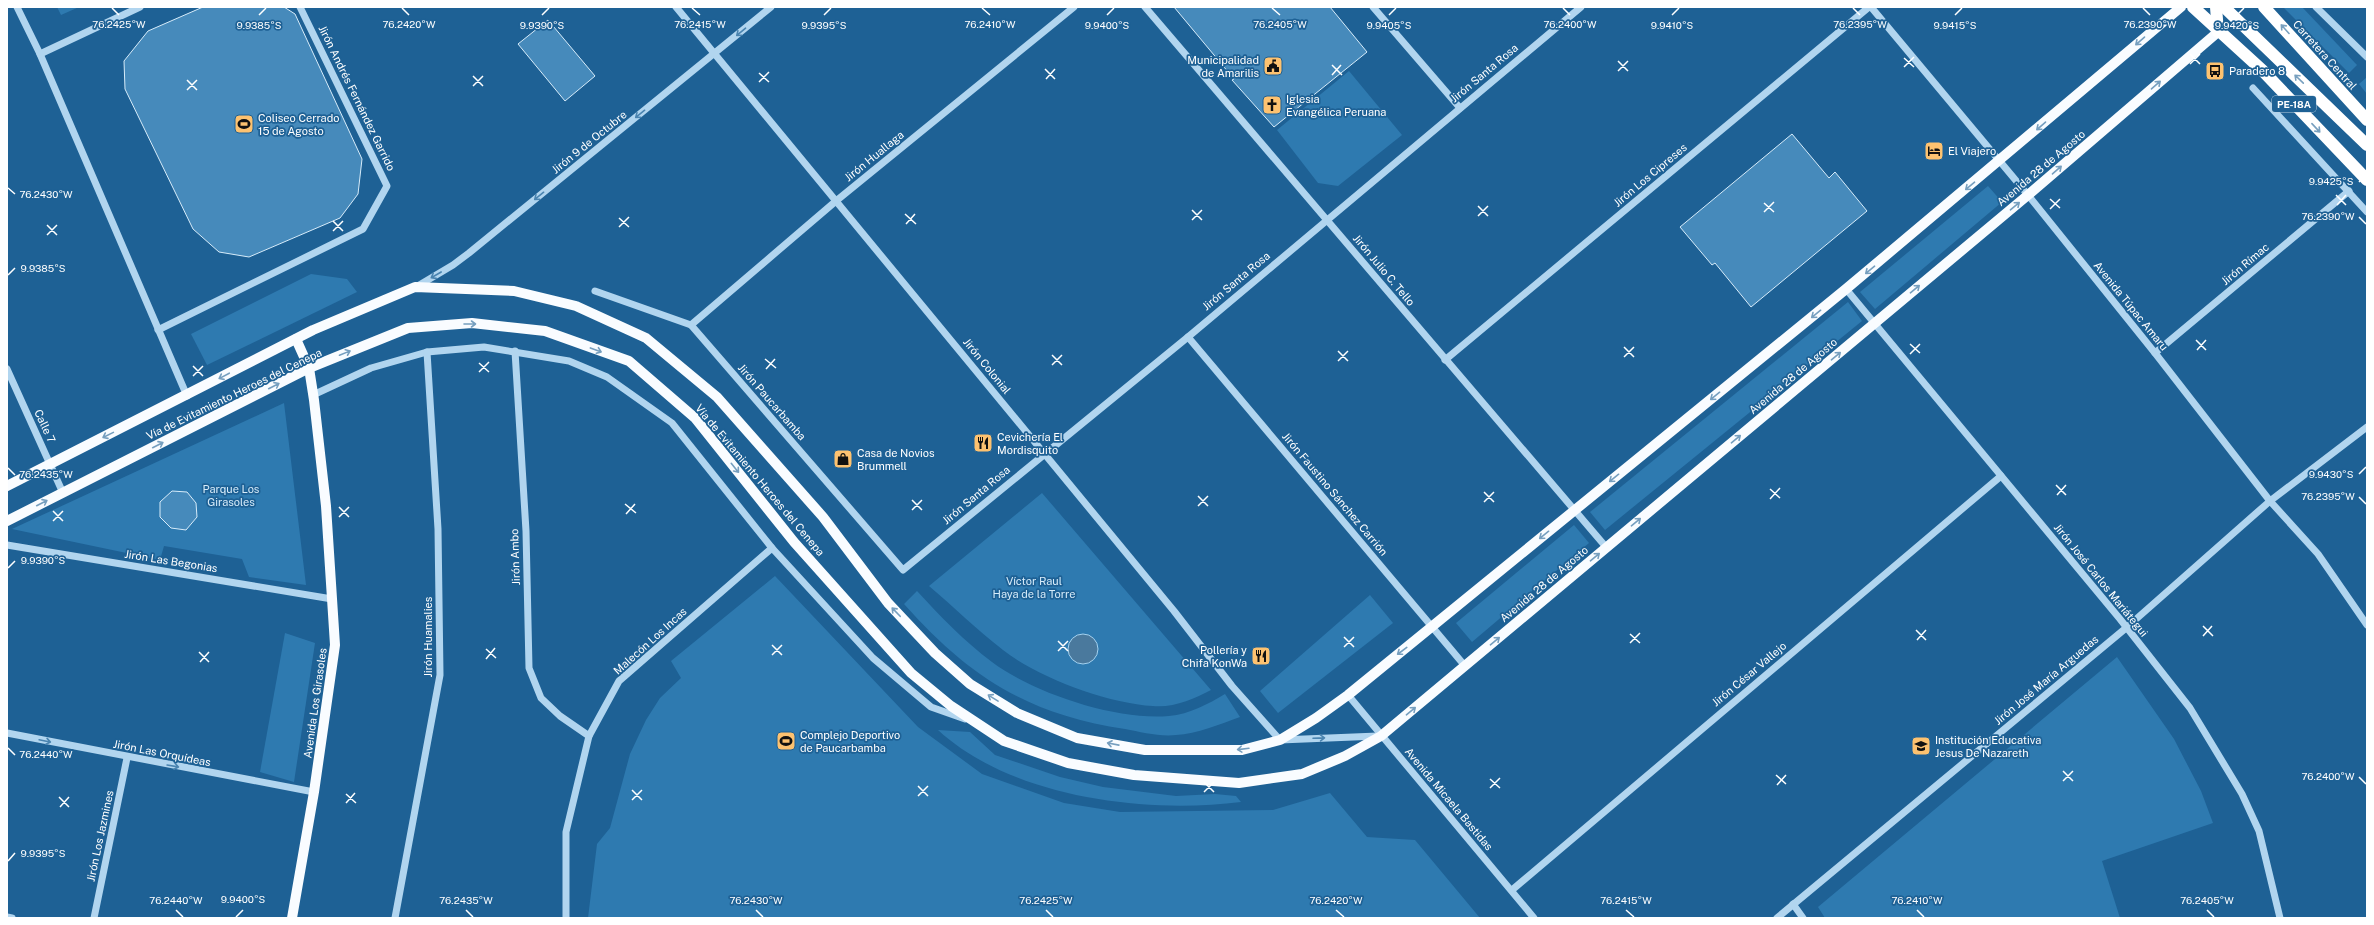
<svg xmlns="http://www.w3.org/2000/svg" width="2374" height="925" font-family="'Public Sans',sans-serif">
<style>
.green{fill:#2e7ab0}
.water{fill:#4a799d;stroke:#a4d2f0}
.building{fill:#468abb;stroke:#d7ecfa}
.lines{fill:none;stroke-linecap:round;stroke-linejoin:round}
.minor{stroke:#b1d5ef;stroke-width:7}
.major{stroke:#f9fcff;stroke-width:10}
.highway{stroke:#fff;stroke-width:12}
.oneway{stroke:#78a0bf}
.oneway2{stroke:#4a84b0}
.oneway3{stroke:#769fbf}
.ticks{fill:none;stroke:#fff;stroke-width:1.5}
.labels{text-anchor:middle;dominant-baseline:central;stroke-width:3.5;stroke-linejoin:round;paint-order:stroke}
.shield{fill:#1e6195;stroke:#bcd0df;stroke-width:1}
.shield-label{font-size:10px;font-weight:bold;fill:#fff}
.street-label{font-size:11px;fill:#fff;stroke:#1e6195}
.poi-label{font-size:11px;fill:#fff;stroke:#1e6195;text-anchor:start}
.park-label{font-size:11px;fill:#d7ecfa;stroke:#1e6195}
.ticks-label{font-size:10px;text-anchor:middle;fill:#fff;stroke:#1e6195;stroke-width:3.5;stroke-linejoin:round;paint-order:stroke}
</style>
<rect width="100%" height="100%" fill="#1e6195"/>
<g class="green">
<path d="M57,7H79L61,15Z"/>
<path d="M2283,7H2302L2357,65L2349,73Z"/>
<path d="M1349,71L1402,135L1338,186L1318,183L1277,130Z"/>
<path d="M2367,77V94L2359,84Z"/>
<path d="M1988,186L2002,202L1875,309L1860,292Z"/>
<path d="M311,274L347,279L357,292L207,365L191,334Z"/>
<path d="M1848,302L1862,321L1605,530L1590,512Z"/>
<path d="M284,403L306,585L249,577L242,559L164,546L160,560L12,529Z"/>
<path d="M1042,493L1211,690C1194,699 1173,708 1153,706C1107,703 1039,678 1003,650C977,630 954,607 929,586Z"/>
<path d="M1574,525L1589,543L1472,642L1456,623Z"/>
<path d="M775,576L918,727L982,774L1064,803L1120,812L1273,810L1330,793L1367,837L1415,840L1480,918H588L597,844L610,828L630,754L646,720L660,698L681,678L671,661Z"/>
<path d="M917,591C940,616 964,641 992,662C1033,693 1117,721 1169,716C1190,714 1208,704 1225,694L1240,717C1220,724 1197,734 1176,735C1160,737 1141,732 1125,729C1028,715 968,676 904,604Z"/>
<path d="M1370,595L1393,623L1278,713L1260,691Z"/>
<path d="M285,633L315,643L294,782L260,772Z"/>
<path d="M2117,657L2174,739L2201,791L2213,823L2102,861L2120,918H1825L1818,907Z"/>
<path d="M938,730L970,732L995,755L1060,777L1103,787L1176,796L1215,794L1236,796L1241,802C1145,814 1012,798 938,730Z"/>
</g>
<circle class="water" cx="1083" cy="649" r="15"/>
<g class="building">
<path d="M203,7H284L295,14L362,159L358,194L340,218L249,257L219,252L193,229L125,89L124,61L148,31Z"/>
<path d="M1174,7H1330L1367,52L1274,127L1232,80L1234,79Z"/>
<path d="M548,20L595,76L565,101L518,44Z"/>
<path d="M1792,134L1829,178L1835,172L1867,211L1751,307L1715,263L1712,265L1680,227Z"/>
<path d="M172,491L187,492L196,503L197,517L186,530L171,528L160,517V502Z"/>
</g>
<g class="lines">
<g class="minor">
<path d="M17,7L40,54L187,396"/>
<path d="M676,7L1174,611L1232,686L1280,740L1378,736"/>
<path d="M1145,7L1606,547"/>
<path d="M1373,7L1460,108"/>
<path d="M1871,7L2028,195L2155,353L2270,501L2318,554L2367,625"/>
<path d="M2316,7L2367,57"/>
<path d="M40,54L140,7"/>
<path d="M2253,88L2367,212"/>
<path d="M416,287L453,265L469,253L771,7"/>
<path d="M1846,289L2120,619L2190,708L2242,794L2259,831L2280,918"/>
<path d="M595,291L691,325L903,570L1188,337L1581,7"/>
<path d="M691,325L836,201L1074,7"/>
<path d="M158,330L363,229L387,186L300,7"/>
<path d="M1188,337L1465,666"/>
<path d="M515,351L526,531L529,668L541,698L560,716L589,736"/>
<path d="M2155,353L2349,191"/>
<path d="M1445,360L1869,7"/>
<path d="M7,369L63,493"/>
<path d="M313,395L371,368L427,352L484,347L569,361L607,377L672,423L772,548L873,658L931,707L965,719"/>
<path d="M7,545L332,599"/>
<path d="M1348,695L1534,918"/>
<path d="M7,733L314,792"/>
<path d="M1512,890L2001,476"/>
<path d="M1793,904L1803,918"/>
<path d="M7,917L12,918"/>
<path d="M94,918L127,758"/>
<path d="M395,918L440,675L438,529L427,352"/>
<path d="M566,918V832L589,736L619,681L772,548"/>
<path d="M1777,918L2126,628L2270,501L2367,427"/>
</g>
<g class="major">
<path d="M7,486L313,330L415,287L514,291L576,306L646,338L717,397L823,517L888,603L935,653L970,684L1017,713L1077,738L1145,750H1242L1280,740L1316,718L1348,695L1846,289L2181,7"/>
<path d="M7,521L309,368L408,328L472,323L545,331L629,361L695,418L794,542L911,673L951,706L1004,741L1068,763L1134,775L1239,783L1302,774L1345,756L1381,736L2028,195L2218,32"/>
<path d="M292,918L314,792L335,645L326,506L314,400L309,368L296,339"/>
</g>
<g class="highway">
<path d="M2193,7L2262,70L2367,180"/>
<path d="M2216,7L2218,32"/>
<path d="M2224,7L2367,145"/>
<path d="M2264,7L2367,120"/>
</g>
</g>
<defs><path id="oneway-shaft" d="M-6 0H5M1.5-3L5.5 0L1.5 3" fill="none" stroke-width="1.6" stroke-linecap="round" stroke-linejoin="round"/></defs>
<g class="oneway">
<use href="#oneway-shaft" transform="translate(2285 29) rotate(-132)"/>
<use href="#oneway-shaft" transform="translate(2299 79) rotate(-136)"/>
<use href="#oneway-shaft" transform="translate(2316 128) rotate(47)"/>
</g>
<g class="oneway2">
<use href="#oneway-shaft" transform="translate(741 32) rotate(140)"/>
<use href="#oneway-shaft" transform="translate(640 114) rotate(141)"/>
<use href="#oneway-shaft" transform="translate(539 196) rotate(141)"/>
<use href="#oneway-shaft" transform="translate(436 275) rotate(150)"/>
<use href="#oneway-shaft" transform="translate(1319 738) rotate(-2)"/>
<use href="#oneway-shaft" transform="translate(45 741) rotate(12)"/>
<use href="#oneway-shaft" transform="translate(173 766) rotate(10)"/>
</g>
<g class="oneway3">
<use href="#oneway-shaft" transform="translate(2140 41) rotate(139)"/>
<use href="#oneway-shaft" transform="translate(2156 85) rotate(-41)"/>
<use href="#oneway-shaft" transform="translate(2041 126) rotate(139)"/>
<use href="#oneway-shaft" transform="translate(2057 170) rotate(-41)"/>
<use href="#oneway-shaft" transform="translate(1970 186) rotate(140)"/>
<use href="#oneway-shaft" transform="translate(2015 206) rotate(-40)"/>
<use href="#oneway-shaft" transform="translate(1870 270) rotate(140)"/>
<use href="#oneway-shaft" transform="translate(1915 289) rotate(-40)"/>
<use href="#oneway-shaft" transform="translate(1816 314) rotate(141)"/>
<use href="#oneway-shaft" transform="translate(470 324)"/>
<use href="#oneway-shaft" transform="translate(596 350) rotate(20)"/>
<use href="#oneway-shaft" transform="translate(345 353) rotate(-22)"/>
<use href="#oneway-shaft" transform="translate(1836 356) rotate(-40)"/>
<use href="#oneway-shaft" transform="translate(224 376) rotate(152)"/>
<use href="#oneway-shaft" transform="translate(274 386) rotate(-27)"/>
<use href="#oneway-shaft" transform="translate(1715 396) rotate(141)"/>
<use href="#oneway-shaft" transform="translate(108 435) rotate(154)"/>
<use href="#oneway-shaft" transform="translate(1736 439) rotate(-40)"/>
<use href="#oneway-shaft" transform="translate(158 445) rotate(-27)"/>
<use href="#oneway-shaft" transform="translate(735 468) rotate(51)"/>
<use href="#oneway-shaft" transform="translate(1614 478) rotate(141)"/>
<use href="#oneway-shaft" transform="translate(42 503) rotate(-27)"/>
<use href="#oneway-shaft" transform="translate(1636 522) rotate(-40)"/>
<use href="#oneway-shaft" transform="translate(1544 535) rotate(141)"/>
<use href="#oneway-shaft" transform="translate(1595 557) rotate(-40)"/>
<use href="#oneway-shaft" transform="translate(896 612) rotate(-134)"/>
<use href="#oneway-shaft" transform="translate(1495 641) rotate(-40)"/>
<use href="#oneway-shaft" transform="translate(1402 651) rotate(143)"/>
<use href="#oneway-shaft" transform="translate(993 698) rotate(-148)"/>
<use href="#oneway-shaft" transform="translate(1411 711) rotate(-40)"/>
<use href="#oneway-shaft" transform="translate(1113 744) rotate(-169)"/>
<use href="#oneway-shaft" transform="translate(1243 749) rotate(173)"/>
</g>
<path class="ticks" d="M112,8L119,15M402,8L409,15M692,8L700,15M982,8L990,15M1272,8L1280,15M1563,8L1570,15M1853,8L1860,15M2143,8L2150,15M259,15L266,8M542,15L549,8M824,15L831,8M1107,15L1114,8M1389,15L1396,8M1672,15L1679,8M1955,15L1962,8M2237,15L2244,8M2190,54L2200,64M1904,58L1914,67M1618,61L1628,71M2190,64L2200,54M1332,65L1342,75M1904,67L1914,57M1045,69L1055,79M1618,71L1628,61M759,73L769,82M1332,75L1341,65M473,76L483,86M1046,79L1055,69M187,80L197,90M759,82L769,72M473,86L483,76M187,90L197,80M2359,182L2366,174M8,188L15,194M2336,195L2346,205M2050,199L2060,208M1764,203L1774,212M2337,205L2346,195M1478,206L1488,216M2050,209L2060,199M1192,210L1202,220M1764,212L1774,202M905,214L916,224M1478,216L1488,206M2359,217L2366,224M619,218L629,227M1192,220L1202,210M333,221L343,231M906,224L915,214M47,225L57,235M619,227L629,217M333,231L343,221M47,235L57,225M8,275L15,268M2196,340L2206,350M1910,344L1920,353M1624,347L1634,357M2197,350L2206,340M1338,351L1348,361M1910,354L1920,344M1052,355L1062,365M1624,357L1634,347M765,359L776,368M1338,361L1348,351M479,363L489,372M1052,365L1062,355M193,366L203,376M766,369L775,359M479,372L489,362M193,376L203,366M8,468L15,475M2359,474L2366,467M2056,485L2066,495M1770,489L1780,498M1484,492L1494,502M2057,495L2066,485M1198,496L1208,506M2359,497L2366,504M1770,499L1780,488M912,500L922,510M1484,502L1494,492M625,504L636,513M1198,506L1208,496M339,507L349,517M912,510L922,500M53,511L63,521M626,514L635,504M339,517L349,507M53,521L63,511M8,568L15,561M2203,626L2213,636M1916,630L1926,640M1630,634L1640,643M2203,636L2212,626M1344,637L1354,647M1917,640L1926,630M1058,641L1068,651M1630,643L1640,633M772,645L782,655M1344,647L1354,637M486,649L496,658M1058,651L1068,641M199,652L209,662M772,655L782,645M486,659L495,648M200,662L209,652M8,748L15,755M2063,771L2073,781M1776,775L1786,784M2359,777L2366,784M1490,779L1500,788M2063,781L2073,771M1204,782L1214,792M1777,785L1786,775M918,786L928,796M1490,788L1500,778M632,790L642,800M1204,792L1214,782M346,794L356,803M918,796L928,786M59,797L69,807M632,800L642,790M346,803L355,793M60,807L69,797M8,861L15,853M176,910L183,917M466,910L473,917M756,910L763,917M1046,910L1053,917M1336,910L1344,917M1626,910L1634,917M1917,910L1924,917M2207,910L2214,917M236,917L243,910"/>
<defs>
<symbol id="civic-square" viewBox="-11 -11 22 22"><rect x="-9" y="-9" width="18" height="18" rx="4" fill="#fdc270" stroke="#1e6195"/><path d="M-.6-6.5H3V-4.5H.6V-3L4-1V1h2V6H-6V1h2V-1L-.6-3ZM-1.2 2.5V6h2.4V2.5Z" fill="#111"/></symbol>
<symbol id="bus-square" viewBox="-11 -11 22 22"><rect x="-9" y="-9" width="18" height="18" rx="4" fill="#fdc270" stroke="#1e6195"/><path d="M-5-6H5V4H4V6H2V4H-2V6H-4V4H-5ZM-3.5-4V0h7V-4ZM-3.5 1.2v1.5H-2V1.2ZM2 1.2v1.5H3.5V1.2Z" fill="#111"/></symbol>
<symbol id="church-square" viewBox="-11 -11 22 22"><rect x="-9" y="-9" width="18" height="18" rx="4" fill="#fdc270" stroke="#1e6195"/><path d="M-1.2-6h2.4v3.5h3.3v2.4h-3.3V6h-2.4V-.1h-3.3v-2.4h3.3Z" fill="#111"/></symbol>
<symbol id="stadium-square" viewBox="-11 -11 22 22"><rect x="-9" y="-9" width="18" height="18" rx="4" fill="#fdc270" stroke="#1e6195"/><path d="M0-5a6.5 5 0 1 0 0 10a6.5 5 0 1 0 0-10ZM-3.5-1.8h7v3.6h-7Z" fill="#111"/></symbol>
<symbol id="hotel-square" viewBox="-11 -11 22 22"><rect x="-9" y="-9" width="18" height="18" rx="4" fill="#fdc270" stroke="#1e6195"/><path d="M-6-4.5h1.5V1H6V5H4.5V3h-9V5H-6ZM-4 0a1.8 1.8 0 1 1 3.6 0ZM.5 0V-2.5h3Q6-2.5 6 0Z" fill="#111"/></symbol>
<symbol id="restaurant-square" viewBox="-11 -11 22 22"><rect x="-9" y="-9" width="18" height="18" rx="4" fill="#fdc270" stroke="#1e6195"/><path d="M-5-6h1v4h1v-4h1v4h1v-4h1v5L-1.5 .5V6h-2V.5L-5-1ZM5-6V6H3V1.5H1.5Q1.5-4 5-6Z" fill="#111"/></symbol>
<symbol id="shop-square" viewBox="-11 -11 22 22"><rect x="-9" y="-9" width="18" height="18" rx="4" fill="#fdc270" stroke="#1e6195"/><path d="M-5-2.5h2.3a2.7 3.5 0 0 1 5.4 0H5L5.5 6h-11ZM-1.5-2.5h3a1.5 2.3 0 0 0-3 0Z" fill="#111"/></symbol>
<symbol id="school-square" viewBox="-11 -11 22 22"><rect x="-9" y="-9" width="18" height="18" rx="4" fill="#fdc270" stroke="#1e6195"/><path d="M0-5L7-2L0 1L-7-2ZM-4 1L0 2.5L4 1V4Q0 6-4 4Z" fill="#111"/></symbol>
</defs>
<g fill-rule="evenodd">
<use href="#civic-square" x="1262" y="55" width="22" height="22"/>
<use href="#bus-square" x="2204" y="60" width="22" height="22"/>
<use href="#church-square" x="1261" y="94" width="22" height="22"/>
<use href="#stadium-square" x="233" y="113" width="22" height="22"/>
<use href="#hotel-square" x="1923" y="140" width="22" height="22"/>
<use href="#restaurant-square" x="972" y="432" width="22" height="22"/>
<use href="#shop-square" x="832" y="448" width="22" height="22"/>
<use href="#restaurant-square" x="1250" y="645" width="22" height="22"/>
<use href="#stadium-square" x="775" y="730" width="22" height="22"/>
<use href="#school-square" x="1910" y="735" width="22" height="22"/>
</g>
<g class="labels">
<rect class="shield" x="2272" y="96" width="44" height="16" rx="3"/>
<g class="shield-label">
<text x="2294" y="104">PE-18A</text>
</g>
<g class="street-label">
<text transform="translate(2325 55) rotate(48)">Carretera Central</text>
<text transform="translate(1484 73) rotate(-40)">Jirón Santa Rosa</text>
<text transform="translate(357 98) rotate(64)">Jirón Andrés Fernández Garrido</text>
<text transform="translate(589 142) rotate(-39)">Jirón 9 de Octubre</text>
<text transform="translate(874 156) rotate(-39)">Jirón Huallaga</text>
<text transform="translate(2041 168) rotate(-40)">Avenida 28 de Agosto</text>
<text transform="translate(1650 175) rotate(-40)">Jirón Los Cipreses</text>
<text transform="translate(2245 264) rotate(-40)">Jirón Rímac</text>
<text transform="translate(1384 270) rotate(50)">Jirón Julio C. Tello</text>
<text transform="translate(1236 281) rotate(-40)">Jirón Santa Rosa</text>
<text transform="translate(2131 306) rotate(51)">Avenida Túpac Amaru</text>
<text transform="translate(987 366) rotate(51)">Jirón Colonial</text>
<text transform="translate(1793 376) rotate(-40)">Avenida 28 de Agosto</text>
<text transform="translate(234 394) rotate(-26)">Vía de Evitamiento Heroes del Cenepa</text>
<text transform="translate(772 402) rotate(49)">Jirón Paucarbamba</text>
<text transform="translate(45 426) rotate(65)">Calle 7</text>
<text transform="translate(760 480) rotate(50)">Vía de Evitamiento Heroes del Cenepa</text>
<text transform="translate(1335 494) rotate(50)">Jirón Faustino Sánchez Carrión</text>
<text transform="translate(976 495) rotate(-40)">Jirón Santa Rosa</text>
<text transform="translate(515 557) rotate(-92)">Jirón Ambo</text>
<text transform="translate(171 561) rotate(9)">Jirón Las Begonias</text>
<text transform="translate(2101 580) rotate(51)">Jirón José Carlos Mariátegui</text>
<text transform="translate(1544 584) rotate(-40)">Avenida 28 de Agosto</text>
<text transform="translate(428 637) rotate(-90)">Jirón Huamalies</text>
<text transform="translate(650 641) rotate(-42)">Malecón Los Incas</text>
<text transform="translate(1749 674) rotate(-40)">Jirón César Vallejo</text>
<text transform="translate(2046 680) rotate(-40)">Jirón José María Arguedas</text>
<text transform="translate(315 703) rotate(-82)">Avenida Los Girasoles</text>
<text transform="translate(162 753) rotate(11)">Jirón Las Orquídeas</text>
<text transform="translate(1449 799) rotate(50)">Avenida Micaela Bastidas</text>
<text transform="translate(100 836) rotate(-78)">Jirón Los Jazmines</text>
</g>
<g class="poi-label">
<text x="1259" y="60" text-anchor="end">Municipalidad<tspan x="1259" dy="13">de Amarilis</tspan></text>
<text x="2229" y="71">Paradero 8</text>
<text x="1286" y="99">Iglesia<tspan x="1286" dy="13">Evangélica Peruana</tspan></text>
<text x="258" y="118">Coliseo Cerrado<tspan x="258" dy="13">15 de Agosto</tspan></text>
<text x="1948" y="151">El Viajero</text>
<text x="997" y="437">Cevichería El<tspan x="997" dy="13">Mordisquito</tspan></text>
<text x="857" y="453">Casa de Novios<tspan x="857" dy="13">Brummell</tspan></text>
<text x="1247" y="650" text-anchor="end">Pollería y<tspan x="1247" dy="13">Chifa KonWa</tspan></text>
<text x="800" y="735">Complejo Deportivo<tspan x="800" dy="13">de Paucarbamba</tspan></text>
<text x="1935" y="740">Institución Educativa<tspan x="1935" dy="13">Jesus De Nazareth</tspan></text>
</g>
<g class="park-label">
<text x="231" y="489">Parque Los<tspan x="231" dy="13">Girasoles</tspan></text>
<text x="1034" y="581">Víctor Raul<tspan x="1034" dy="13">Haya de la Torre</tspan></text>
</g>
</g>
<g class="ticks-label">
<text x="2150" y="28">76.2390°W</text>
<text x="119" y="28">76.2425°W</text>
<text x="409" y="28">76.2420°W</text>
<text x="700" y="28">76.2415°W</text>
<text x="990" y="28">76.2410°W</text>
<text x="1280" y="28">76.2405°W</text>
<text x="1570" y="28">76.2400°W</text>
<text x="1860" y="28">76.2395°W</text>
<text x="259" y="29">9.9385°S</text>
<text x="542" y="29">9.9390°S</text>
<text x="824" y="29">9.9395°S</text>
<text x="1107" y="29">9.9400°S</text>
<text x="1389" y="29">9.9405°S</text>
<text x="1672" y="29">9.9410°S</text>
<text x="1955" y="29">9.9415°S</text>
<text x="2237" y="29">9.9420°S</text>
<text x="2331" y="185">9.9425°S</text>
<text x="46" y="198">76.2430°W</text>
<text x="2328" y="220">76.2390°W</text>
<text x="43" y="272">9.9385°S</text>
<text x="2331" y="478">9.9430°S</text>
<text x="46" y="478">76.2435°W</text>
<text x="2328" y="500">76.2395°W</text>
<text x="43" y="564">9.9390°S</text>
<text x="46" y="758">76.2440°W</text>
<text x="2328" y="780">76.2400°W</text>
<text x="43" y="857">9.9395°S</text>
<text x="243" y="903">9.9400°S</text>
<text x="176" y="904">76.2440°W</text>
<text x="466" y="904">76.2435°W</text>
<text x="756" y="904">76.2430°W</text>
<text x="1046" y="904">76.2425°W</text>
<text x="1336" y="904">76.2420°W</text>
<text x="1626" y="904">76.2415°W</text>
<text x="1917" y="904">76.2410°W</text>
<text x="2207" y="904">76.2405°W</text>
</g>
<rect width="2374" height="925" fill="none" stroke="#ffffff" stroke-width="16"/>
</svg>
